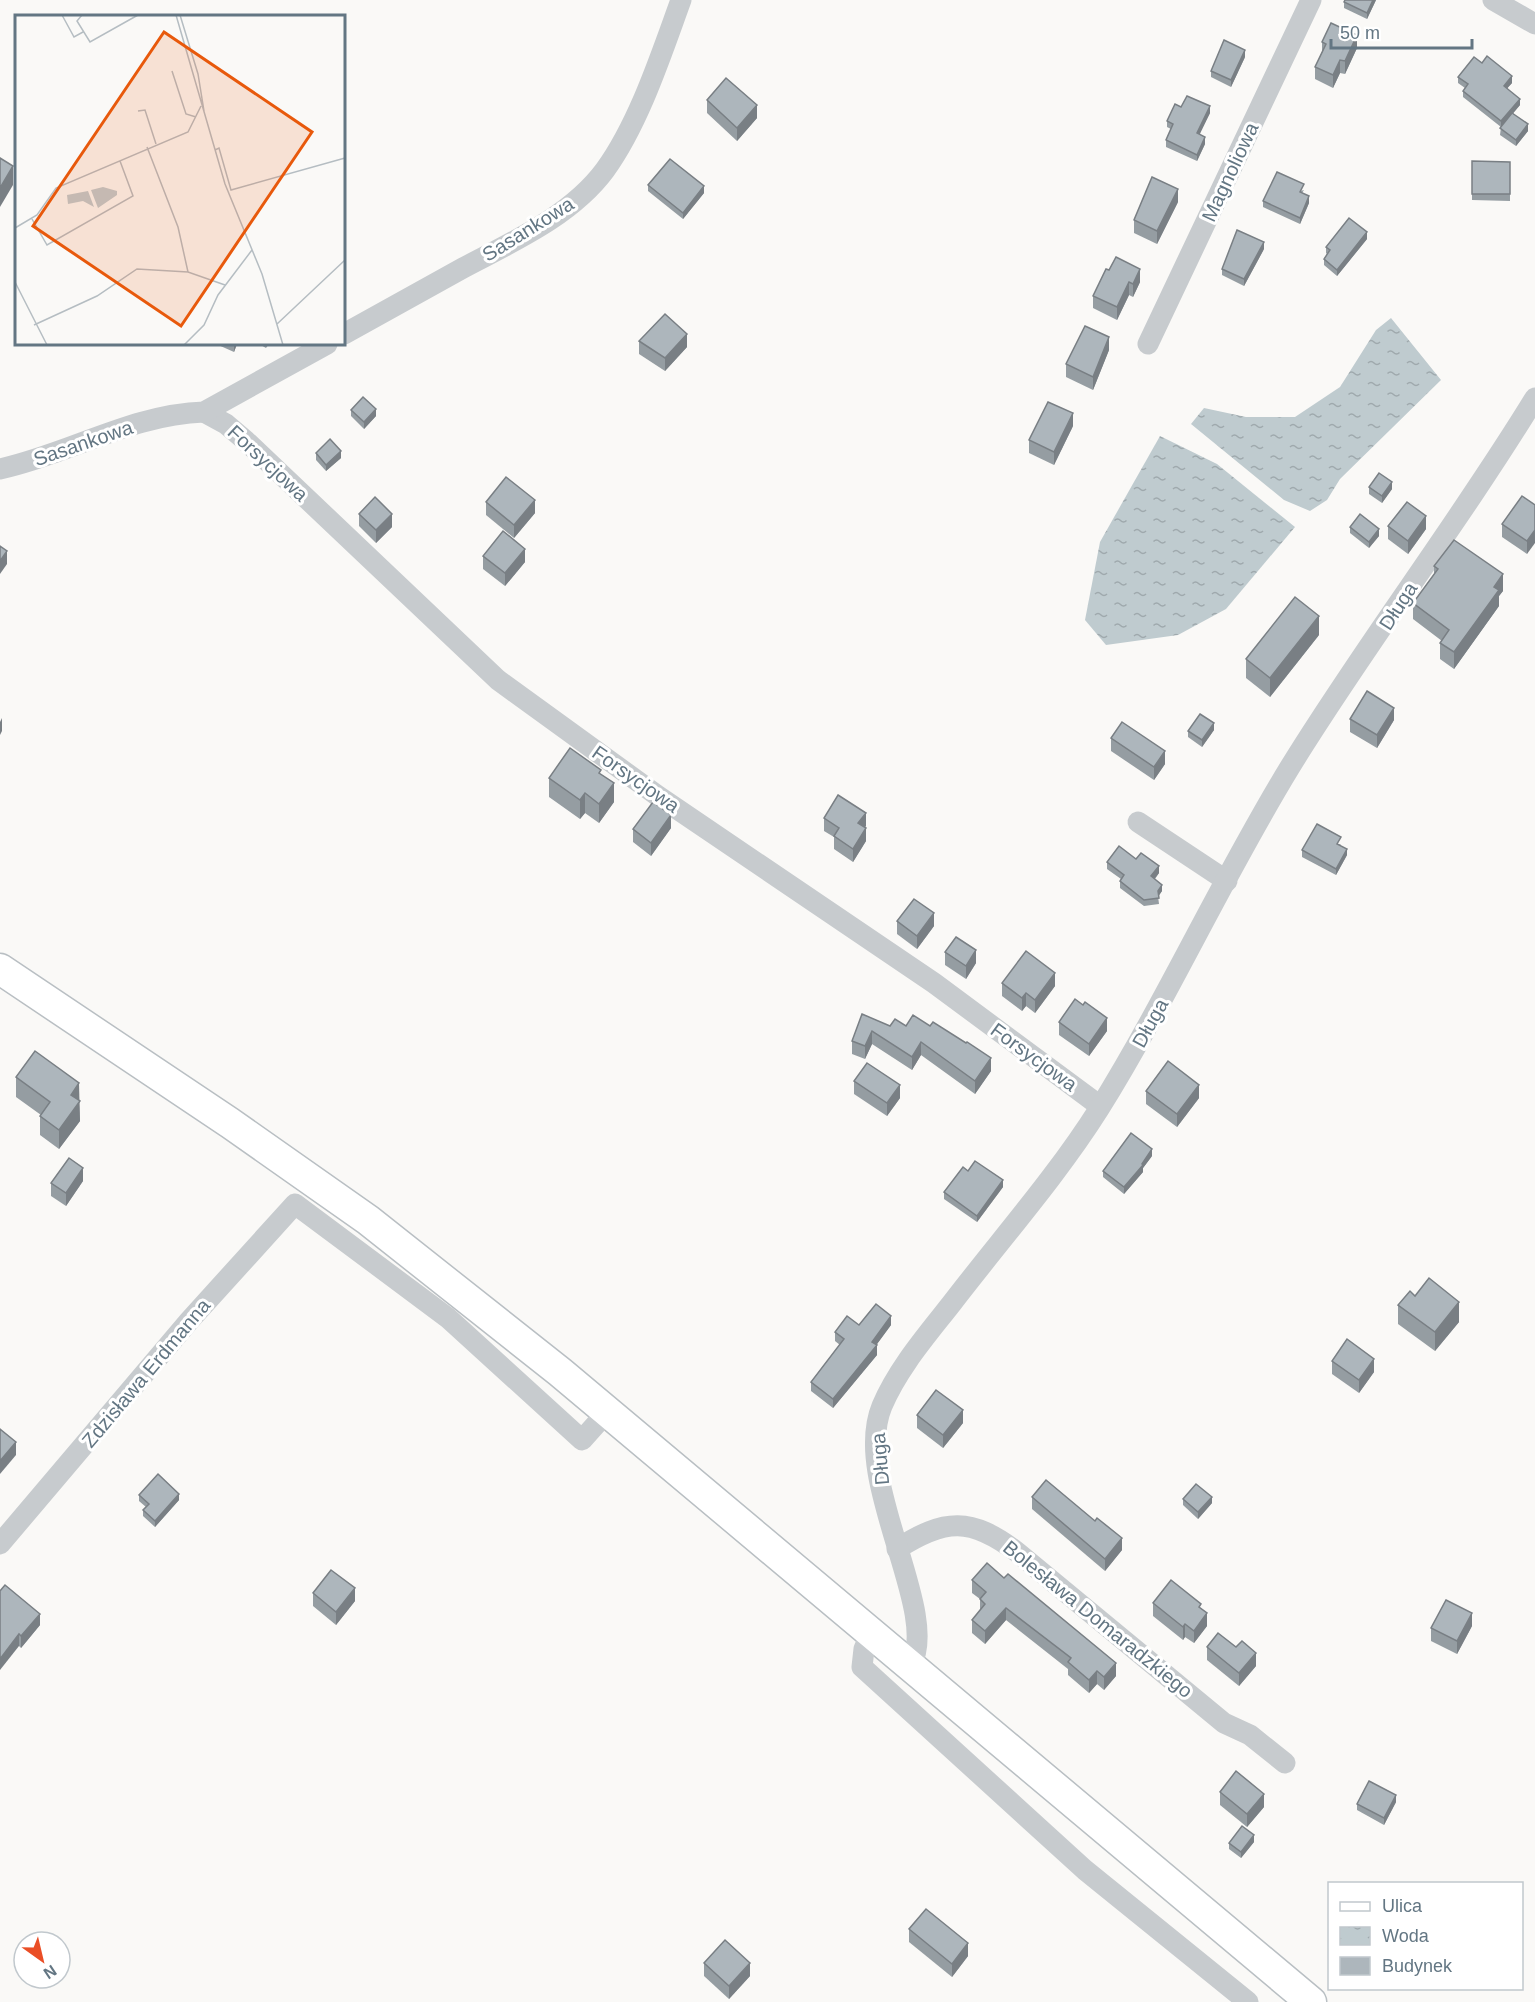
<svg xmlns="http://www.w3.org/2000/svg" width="1535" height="2002" font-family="Helvetica,sans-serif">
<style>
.water{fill:url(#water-ripples)}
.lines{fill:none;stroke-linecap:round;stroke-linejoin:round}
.secondary-casing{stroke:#b9bfc3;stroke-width:33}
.minor{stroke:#c7cbce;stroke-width:21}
.secondary{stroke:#fff;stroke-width:30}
.wall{fill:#959da2}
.shaded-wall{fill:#797f84}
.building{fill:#adb6bc;stroke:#797f84;stroke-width:1.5}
.labels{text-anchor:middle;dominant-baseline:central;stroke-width:6;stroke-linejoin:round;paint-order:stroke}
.street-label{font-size:20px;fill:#637683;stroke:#fff}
.inset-road{fill:none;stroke:#b5bdc2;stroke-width:1.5}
.view{fill:#e8590c;fill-opacity:0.15;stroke:#e8590c;stroke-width:3}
.inset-edge{fill:none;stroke:#637683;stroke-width:3}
</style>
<defs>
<pattern id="water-ripples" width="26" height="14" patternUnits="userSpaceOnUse" patternTransform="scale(1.5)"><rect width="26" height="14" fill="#bfcbcf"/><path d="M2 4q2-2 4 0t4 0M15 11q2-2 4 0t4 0" fill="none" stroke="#9fa9ad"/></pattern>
</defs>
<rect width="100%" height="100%" fill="#faf9f7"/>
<g class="water">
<path d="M1391,318L1441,380L1340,479L1327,500L1310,511L1284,500L1191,424L1204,408L1246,417H1295L1340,387L1376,330Z"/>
<path d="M1160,436L1217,464L1295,527L1226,609L1178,635L1106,645L1085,620L1100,542Z"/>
</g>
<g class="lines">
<defs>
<path id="secondary" d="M0,969L230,1123L368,1220L560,1372L1311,2002"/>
</defs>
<use href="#secondary" class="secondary-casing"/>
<g class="minor">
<path d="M1493,0L1535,24"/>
<path d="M344,334C383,312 423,290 463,268C512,242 571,216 605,170C639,123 661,55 681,0"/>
<path d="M1148,344L1311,0"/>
<path d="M204,412L226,424L246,441L498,680L658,796L934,983L1100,1106"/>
<path d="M0,469C69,454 133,414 204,412L327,344"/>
<path d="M1138,822L1227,881"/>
<path d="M0,1544L189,1321L295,1204L448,1318L582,1440L607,1412"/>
<path d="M897,1549C945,1518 971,1517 1017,1552L1224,1723L1250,1735L1285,1763"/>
<path d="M871,1633L864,1649L862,1667L1085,1870L1248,2002"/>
<path d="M911,1665C941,1611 851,1480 882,1406C898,1368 927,1335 952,1303C1001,1239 1056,1177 1099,1109C1168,998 1222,878 1290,767C1367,642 1458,524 1535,398"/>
</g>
<use href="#secondary" class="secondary"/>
</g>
<g class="wall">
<path d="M1376,0L1367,19L1344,8V2Z"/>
<path d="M1322,42L1357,48L1345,74L1340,73L1333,88L1315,79V67L1322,52Z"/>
<path d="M1245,57L1231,87L1211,77V71Z"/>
<path d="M1482,63L1512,83L1507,88L1520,105L1513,113L1528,131L1516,146L1500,135L1501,127L1463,97V91L1465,88L1458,83V77Z"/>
<path d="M707,100L757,118L737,141L707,113Z"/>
<path d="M1181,107L1210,113L1199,134L1205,144L1197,161L1166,147V140L1171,129L1167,127V121Z"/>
<path d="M1472,161L1510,162V201L1472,200Z"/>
<path d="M648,185L704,193L683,219L648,191Z"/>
<path d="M1304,190L1302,193L1309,203L1300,224L1263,207V201Z"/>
<path d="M1178,202L1157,244L1134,233V220Z"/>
<path d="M1367,239L1337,276L1324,265V259L1327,254L1326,253V247Z"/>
<path d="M1264,249L1244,286L1222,275V269Z"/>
<path d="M1109,270L1140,282L1133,297L1129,295L1117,320L1093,308V296Z"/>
<path d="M639,341L687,347L665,371L639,354Z"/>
<path d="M216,344H237L234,352Z"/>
<path d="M259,344H269L266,348Z"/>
<path d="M1109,350L1093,390L1066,377V364Z"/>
<path d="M351,410L376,416L364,429L351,416Z"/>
<path d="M1073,426L1054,465L1029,453V440Z"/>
<path d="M316,453L341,458L326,471L316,460Z"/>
<path d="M1369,487L1392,489L1382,503L1369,494Z"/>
<path d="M486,502L535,513L514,538L486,515Z"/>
<path d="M1535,505L1527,554L1502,537V524Z"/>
<path d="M359,514L392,527L376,543L359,526Z"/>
<path d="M1388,526L1426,529L1408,554L1388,539Z"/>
<path d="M1350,527L1379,536L1369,548L1350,533Z"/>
<path d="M483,556L525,562L505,586L483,569Z"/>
<path d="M1434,566L1503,591L1499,596V606L1454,669L1440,659V643L1442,641L1413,619V603L1434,574Z"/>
<path d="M1319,635L1270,697L1246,678V659Z"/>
<path d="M1350,719L1394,720L1377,748L1350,732Z"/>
<path d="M1214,730L1202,747L1188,737V731Z"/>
<path d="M1111,738L1165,764L1154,780L1111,751Z"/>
<path d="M601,774L614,802L599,823L585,813L580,819L549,797V778Z"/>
<path d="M824,818L866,826L864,827L866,841L853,862L834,849V837L824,831Z"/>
<path d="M671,828L651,856L633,842V829Z"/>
<path d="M1341,844L1340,845L1347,855L1336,875L1302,857V850Z"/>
<path d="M1136,859L1159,873L1155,879L1162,891L1158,896L1159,904L1144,906L1120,888V881L1121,879L1107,869V862Z"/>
<path d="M897,921L934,926L917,949L897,934Z"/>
<path d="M945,952L976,963L966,979L945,965Z"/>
<path d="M1002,983L1055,986L1035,1013L1026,1006L1022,1011L1002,996Z"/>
<path d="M1083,1005L1107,1031L1089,1056L1059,1035V1022Z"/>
<path d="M862,1014L890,1026H906L991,1071L975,1094L921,1055L912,1070L872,1044L865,1059L852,1054V1041Z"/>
<path d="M16,1077L79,1101L80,1121L59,1149L40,1135V1116L41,1115L16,1097Z"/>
<path d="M854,1081L900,1098L887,1116L854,1094Z"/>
<path d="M1146,1091L1199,1098L1177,1127L1146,1104Z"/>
<path d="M1152,1156L1143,1168V1172L1124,1194L1103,1177V1171Z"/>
<path d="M968,1171L1003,1187L977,1222L944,1199V1192Z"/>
<path d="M83,1181L66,1206L51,1196V1183Z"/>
<path d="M1415,1296L1459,1322L1435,1351L1398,1324V1305Z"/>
<path d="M859,1325H891L876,1345L877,1355L833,1408L811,1391V1382L840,1345L835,1341V1332Z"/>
<path d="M1332,1361L1374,1372L1359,1393L1332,1374Z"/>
<path d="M917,1415L963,1423L943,1448L917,1428Z"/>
<path d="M139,1495L179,1500L155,1527L143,1516V1510L146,1507L139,1501Z"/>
<path d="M1032,1497L1122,1550L1105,1571L1032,1509Z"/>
<path d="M1183,1499L1212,1503L1198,1519L1183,1505Z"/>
<path d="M972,1580L1116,1676L1104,1690L1097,1684L1089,1693L1068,1675V1669L1006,1620L985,1644L972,1633V1620L980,1611V1599L972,1593Z"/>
<path d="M0,1591L40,1625L21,1648L19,1646Z"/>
<path d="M313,1593L355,1601L336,1625L313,1606Z"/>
<path d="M1153,1603L1201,1608L1207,1626L1194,1643L1185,1637L1183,1640L1153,1616Z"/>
<path d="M1472,1626L1457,1654L1431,1641V1628Z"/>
<path d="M1207,1647H1236L1256,1666L1239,1686L1207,1660Z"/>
<path d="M1220,1792L1264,1807L1247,1827L1220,1805Z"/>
<path d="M1396,1802L1384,1825L1357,1810V1804Z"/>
<path d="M1254,1842L1241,1858L1229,1849V1843Z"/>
<path d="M909,1929L968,1956L952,1977L909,1942Z"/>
<path d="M704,1963L750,1976L729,1999L704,1976Z"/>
</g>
<g class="shaded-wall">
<path d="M1373,0H1376L1367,19V13Z"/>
<path d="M1357,35V48L1345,74V61Z"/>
<path d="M1245,50V57L1231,87V80Z"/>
<path d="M1340,60V73L1333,88V75Z"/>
<path d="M1512,76V83L1504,92V86Z"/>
<path d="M1520,99V105L1501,128V121Z"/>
<path d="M757,105V118L737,141V128Z"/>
<path d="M1210,106V113L1197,140V133Z"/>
<path d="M1528,124V131L1516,146V140Z"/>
<path d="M1205,137V144L1197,161V155Z"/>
<path d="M13,166V185L0,207V188Z"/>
<path d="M704,186V193L683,219V213Z"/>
<path d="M1178,189V202L1157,244V231Z"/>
<path d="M1309,196V203L1300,224V218Z"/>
<path d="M1367,232V239L1337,276V270Z"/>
<path d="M1264,242V249L1244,286V279Z"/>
<path d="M1140,269V282L1133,297V284Z"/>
<path d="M1129,282V295L1117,320V307Z"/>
<path d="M687,334V347L665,371V358Z"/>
<path d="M1109,337V350L1093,390V377Z"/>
<path d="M234,344H237L234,352Z"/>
<path d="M376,409V416L364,429V422Z"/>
<path d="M1073,413V426L1054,465V452Z"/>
<path d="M341,451V458L326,471V465Z"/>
<path d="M1392,482V489L1382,503V496Z"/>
<path d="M535,500V513L514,538V525Z"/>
<path d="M392,514V527L376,543V530Z"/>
<path d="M1426,516V529L1408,554V541Z"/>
<path d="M1379,529V536L1369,548V542Z"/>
<path d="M1535,530V543L1527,554V541Z"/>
<path d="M525,549V562L505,586V573Z"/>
<path d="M7,551V564L0,574V561Z"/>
<path d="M1503,574V591L1499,596V606L1454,669V652L1494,587Z"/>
<path d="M1319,616V635L1270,697V678Z"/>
<path d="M1394,708V720L1377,748V735Z"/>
<path d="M2,718V731L0,735V722Z"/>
<path d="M1214,723V730L1202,747V740Z"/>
<path d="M1165,751V764L1154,780V767Z"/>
<path d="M614,783V802L599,823V804Z"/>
<path d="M585,793V813L580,819V800Z"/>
<path d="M866,813V826L858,836V823Z"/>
<path d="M671,815V828L651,856V843Z"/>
<path d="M866,828V841L853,862V849Z"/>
<path d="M1347,849V855L1336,875V869Z"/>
<path d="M1159,866V873L1151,883V876Z"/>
<path d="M1162,885V891L1158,897V891Z"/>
<path d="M934,913V926L917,949V936Z"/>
<path d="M976,950V963L966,979V966Z"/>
<path d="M1055,973V986L1035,1013V1000Z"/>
<path d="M1026,993V1006L1022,1011V998Z"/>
<path d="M1107,1018V1031L1089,1056V1044Z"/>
<path d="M872,1031V1044L865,1059V1046Z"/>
<path d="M921,1042V1055L912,1070V1057Z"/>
<path d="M991,1058V1071L975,1094V1081Z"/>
<path d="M79,1083L80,1121L59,1149V1130L71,1095Z"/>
<path d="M900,1085V1098L887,1116V1103Z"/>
<path d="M1199,1085V1098L1177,1127V1114Z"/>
<path d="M1152,1149V1156L1143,1168V1172L1124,1194V1187Z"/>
<path d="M83,1168V1181L66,1206V1193Z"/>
<path d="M1003,1180V1187L977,1222V1216Z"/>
<path d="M1459,1302V1322L1435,1351V1332Z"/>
<path d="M891,1316V1325L872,1351V1342Z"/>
<path d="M877,1345V1355L833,1408V1399Z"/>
<path d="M1374,1359V1372L1359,1393V1380Z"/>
<path d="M963,1410V1423L943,1448V1435Z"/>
<path d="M16,1442V1455L0,1474V1461Z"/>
<path d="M179,1494V1500L155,1527V1521Z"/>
<path d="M1212,1497V1503L1198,1519V1512Z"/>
<path d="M1122,1538V1550L1105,1571V1559Z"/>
<path d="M355,1588V1601L336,1625V1612Z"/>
<path d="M1006,1608V1620L985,1644V1631Z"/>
<path d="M1207,1613V1626L1194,1643V1631Z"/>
<path d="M1472,1613V1626L1457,1654V1641Z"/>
<path d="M40,1614V1625L21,1648V1636Z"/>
<path d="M1185,1624V1637L1183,1640V1627Z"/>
<path d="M19,1634V1646L0,1670V1659Z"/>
<path d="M1256,1653V1666L1239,1686V1673Z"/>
<path d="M1116,1663V1676L1104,1690V1677Z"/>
<path d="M1097,1671V1684L1089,1693V1680Z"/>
<path d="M1264,1794V1807L1247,1827V1814Z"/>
<path d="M1396,1795V1802L1384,1825V1818Z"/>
<path d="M1254,1835V1842L1241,1858V1852Z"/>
<path d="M968,1943V1956L952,1977V1964Z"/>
<path d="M750,1963V1976L729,1999V1986Z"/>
</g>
<g class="building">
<path d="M1345,0H1373L1367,13L1344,2Z"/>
<path d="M1331,23L1357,35L1345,61L1340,60L1333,75L1315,67L1326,44L1322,42Z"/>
<path d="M1224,40L1245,50L1231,80L1211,71Z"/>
<path d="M1487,56L1512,76L1504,86L1520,99L1501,121L1463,91L1468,84L1458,77L1474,57L1482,63Z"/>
<path d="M726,78L757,105L737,128L707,100Z"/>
<path d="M1187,96L1210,106L1197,133L1205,137L1197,155L1166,140L1173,124L1167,121L1175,104L1181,107Z"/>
<path d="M1512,113L1528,124L1516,140L1500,128Z"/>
<path d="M0,158L13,166L0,188Z"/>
<path d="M670,159L704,186L683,213L648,185Z"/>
<path d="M1472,161L1510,162V194H1472Z"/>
<path d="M1277,172L1304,184L1300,192L1309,196L1300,218L1263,201Z"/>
<path d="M1152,177L1178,189L1157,231L1134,220Z"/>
<path d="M1349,218L1367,232L1337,270L1324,259L1330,250L1326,247Z"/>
<path d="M1237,230L1264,242L1244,279L1222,269Z"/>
<path d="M1116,257L1140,269L1133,284L1129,282L1117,307L1093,296L1106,269L1109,270Z"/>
<path d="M665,314L687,334L665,358L639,341Z"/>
<path d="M1085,326L1109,337L1093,377L1066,364Z"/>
<path d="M363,397L376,409L364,422L351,410Z"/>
<path d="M1048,402L1073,413L1054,452L1029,440Z"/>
<path d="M330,439L341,451L326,465L316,453Z"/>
<path d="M1379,473L1392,482L1382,496L1369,487Z"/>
<path d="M506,477L535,500L514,525L486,502Z"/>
<path d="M1522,496L1535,505V530L1527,541L1502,524Z"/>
<path d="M375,497L392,514L376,530L359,514Z"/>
<path d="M1407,502L1426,516L1408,541L1388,526Z"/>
<path d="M1360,514L1379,529L1369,542L1350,527Z"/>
<path d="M503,531L525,549L505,573L483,556Z"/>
<path d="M1454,540L1503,574L1494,587L1499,590L1454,652L1440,643L1449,630L1413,603L1438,569L1434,566Z"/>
<path d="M0,546L7,551L0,561Z"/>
<path d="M1295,597L1319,616L1270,678L1246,659Z"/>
<path d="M1367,691L1394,708L1377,735L1350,719Z"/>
<path d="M1200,714L1214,723L1202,740L1188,731Z"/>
<path d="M1122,722L1165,751L1154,767L1111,738Z"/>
<path d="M570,748L601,770L599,773L614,783L599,804L585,793L580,800L549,778Z"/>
<path d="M838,795L866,813L858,823L866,828L853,849L834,836L839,828L824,818Z"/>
<path d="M653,802L671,815L651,843L633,829Z"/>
<path d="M1317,824L1341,837L1337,844L1347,849L1336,869L1302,850Z"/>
<path d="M1119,846L1136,859L1141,853L1159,866L1151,876L1162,885L1158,891L1159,898L1144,900L1120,881L1124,875L1107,862Z"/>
<path d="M914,899L934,913L917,936L897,921Z"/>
<path d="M956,937L976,950L966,966L945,952Z"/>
<path d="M1026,951L1055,973L1035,1000L1026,993L1022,998L1002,983Z"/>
<path d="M1075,999L1083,1005L1085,1002L1107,1018L1089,1044L1059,1022Z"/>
<path d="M862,1014L890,1026L895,1019L906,1026L913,1015L930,1026L933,1022L966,1043L967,1042L991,1058L975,1081L921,1042L912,1057L872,1031L865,1046L852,1041Z"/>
<path d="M35,1051L79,1083L71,1095L80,1101L59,1130L40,1116L50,1102L16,1077Z"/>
<path d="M1168,1061L1199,1085L1177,1114L1146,1091Z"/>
<path d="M867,1063L900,1085L887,1103L854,1081Z"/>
<path d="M1131,1133L1152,1149L1142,1164L1143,1165L1124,1187L1103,1171Z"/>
<path d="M69,1158L83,1168L66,1193L51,1183Z"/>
<path d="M975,1161L1003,1180L977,1216L944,1192L963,1167L968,1171Z"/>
<path d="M1429,1278L1459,1302L1435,1332L1398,1305L1410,1291L1415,1296Z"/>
<path d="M876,1304L891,1316L872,1342L877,1345L833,1399L811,1382L844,1339L835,1332L847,1316L859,1325Z"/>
<path d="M1347,1339L1374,1359L1359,1380L1332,1361Z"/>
<path d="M936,1390L963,1410L943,1435L917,1415Z"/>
<path d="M0,1429L16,1442L0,1461Z"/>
<path d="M158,1474L179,1494L155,1521L143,1510L149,1504L139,1495Z"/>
<path d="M1046,1480L1095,1521L1097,1518L1122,1538L1105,1559L1032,1497Z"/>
<path d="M1196,1484L1212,1497L1198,1512L1183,1499Z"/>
<path d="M987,1563L1004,1578L1008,1574L1116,1663L1104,1677L1097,1671L1089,1680L1068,1662L1071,1658L1006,1608L985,1631L972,1620L985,1604L980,1599L986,1592L972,1580Z"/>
<path d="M331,1570L355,1588L336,1612L313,1593Z"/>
<path d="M1171,1580L1201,1604L1199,1607L1207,1613L1194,1631L1185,1624L1183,1627L1153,1603Z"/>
<path d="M5,1585L40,1614L21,1636L19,1634L0,1659V1591Z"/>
<path d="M1446,1600L1472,1613L1457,1641L1431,1628Z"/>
<path d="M1218,1633L1236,1647L1242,1641L1256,1653L1239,1673L1207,1647Z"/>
<path d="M1236,1771L1264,1794L1247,1814L1220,1792Z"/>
<path d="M1369,1781L1396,1795L1384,1818L1357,1804Z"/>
<path d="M1242,1826L1254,1835L1241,1852L1229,1843Z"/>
<path d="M926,1909L968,1943L952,1964L909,1929Z"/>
<path d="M725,1940L750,1963L729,1986L704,1963Z"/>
</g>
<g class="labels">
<g class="street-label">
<text transform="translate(1230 172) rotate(-65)">Magnoliowa</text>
<text transform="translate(528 229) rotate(-32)">Sasankowa</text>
<text transform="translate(83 443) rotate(-19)">Sasankowa</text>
<text transform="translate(268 463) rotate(43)">Forsycjowa</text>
<text transform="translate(1398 606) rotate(-57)">Długa</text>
<text transform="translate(636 779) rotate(35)">Forsycjowa</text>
<text transform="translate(1150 1023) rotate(-61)">Długa</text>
<text transform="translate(1034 1057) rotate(36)">Forsycjowa</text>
<text transform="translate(146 1373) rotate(-50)">Zdzisława Erdmanna</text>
<text transform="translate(880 1459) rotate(-95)">Długa</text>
<text transform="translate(1098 1619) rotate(39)">Bolesława Domaradzkiego</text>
</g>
</g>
<g transform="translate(15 15)">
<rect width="330" height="330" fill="#faf9f7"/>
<path d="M88,172L102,176V180L83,193L76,175ZM73,176L79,192L68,186L53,189L52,180Z" fill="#bfcbcf"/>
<path class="inset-road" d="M47,0L59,22L68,17M67,0L62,6L75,27L123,0M161,0L210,169L247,259L268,330M165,0L183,59L189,96M157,56L171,99L181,102M123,96L130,95L141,129M132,132L163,212L173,257M200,135L204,133L216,175L330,143M17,204L32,230L118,181L105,146M0,213L22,200L41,173L173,117L186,91M0,267L32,330M262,309L330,245M19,310L82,281L122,254L173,257L210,270M169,330L189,310L203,280L237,235"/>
<path class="view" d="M149,17L297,117L166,311L18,211Z"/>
<rect width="330" height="330" class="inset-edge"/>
</g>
<rect x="1328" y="1882" width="195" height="108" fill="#ffffff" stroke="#c1c8cd" stroke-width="1.5"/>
<rect x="1340" y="1902" width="30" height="9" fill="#ffffff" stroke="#c1c8cd" stroke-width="1.5"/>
<text x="1382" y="1912" font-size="18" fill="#637683">Ulica</text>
<rect x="1340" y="1927" width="30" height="18" fill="url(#water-ripples)" stroke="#c1c8cd" stroke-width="1.5"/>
<text x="1382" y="1942" font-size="18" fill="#637683">Woda</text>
<rect x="1340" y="1957" width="30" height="18" fill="#adb6bc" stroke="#c1c8cd" stroke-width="1.5"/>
<text x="1382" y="1972" font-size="18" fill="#637683">Budynek</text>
<g transform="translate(42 1960) rotate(146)"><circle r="28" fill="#ffffff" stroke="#c1c8cd" stroke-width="1.5"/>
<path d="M0-4.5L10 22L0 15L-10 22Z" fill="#ea4e26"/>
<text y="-9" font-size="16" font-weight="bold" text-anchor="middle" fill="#637683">N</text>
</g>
<path d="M1331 39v9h141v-9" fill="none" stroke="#637683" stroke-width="3"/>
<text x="1340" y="39" font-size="18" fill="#637683" stroke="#ffffff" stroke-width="4.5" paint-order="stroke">50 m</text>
</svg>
